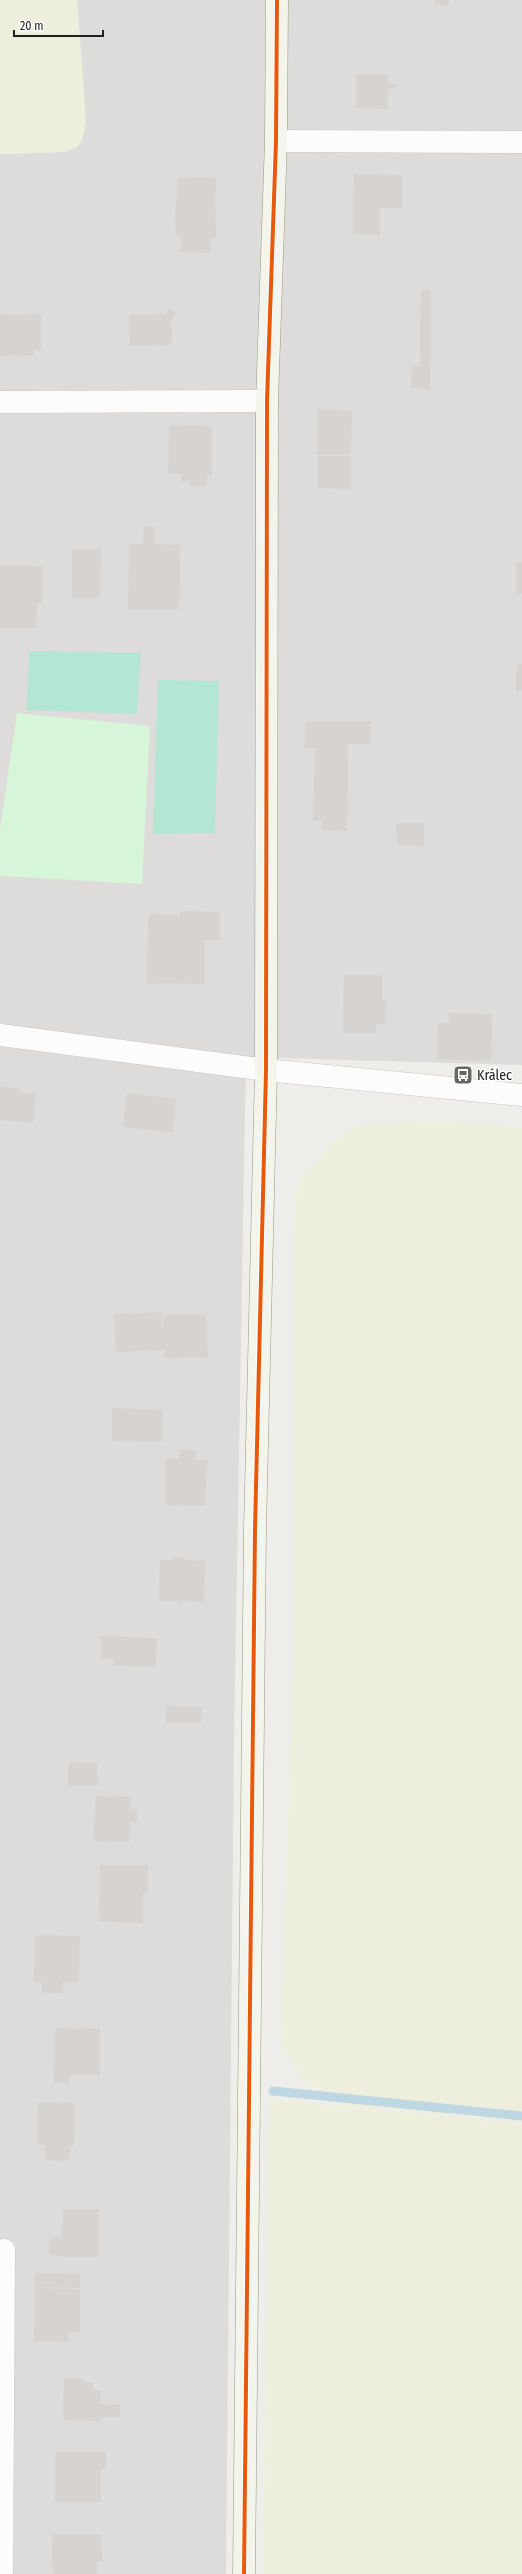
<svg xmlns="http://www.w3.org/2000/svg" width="522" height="2574" font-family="'Fira Sans Condensed',sans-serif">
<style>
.residential{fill:#dedcda}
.farmland{fill:#edefdc}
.park{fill:#d7f5d8}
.pitch{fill:#b4e6d4}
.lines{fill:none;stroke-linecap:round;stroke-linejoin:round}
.stream{stroke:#bdd8e2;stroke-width:9}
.building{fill:#d6d3d0}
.street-casing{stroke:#c7c6c5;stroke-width:23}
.secondary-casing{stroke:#969980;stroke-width:23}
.street{stroke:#fdfcfc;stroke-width:22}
.secondary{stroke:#f3f4ec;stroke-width:22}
.cycleway-casing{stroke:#fff;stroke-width:6}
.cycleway{stroke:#e8590c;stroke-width:4}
.labels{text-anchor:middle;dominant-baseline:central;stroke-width:3;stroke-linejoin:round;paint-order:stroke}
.poi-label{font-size:14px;fill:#202020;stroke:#fff;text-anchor:start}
</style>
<rect width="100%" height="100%" fill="#efede9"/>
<path class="residential" d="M77,0H522V1065L246,1057L234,1742L226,2574H0V154L65,152L82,140L86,122Z"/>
<g class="farmland">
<path d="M0,0H77L86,122L82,140L77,147L65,152L0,154Z"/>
<path d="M451,1121L522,1128V2122L342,2105L303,2079L286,2052L281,2039L294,1648V1230L297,1187L332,1142L355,1127L399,1122Z"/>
<path d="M270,2099L522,2125V2574H263Z"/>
</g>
<path class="park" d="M17,713L150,726L142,884L0,876V830Z"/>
<g class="pitch">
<path d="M29,651L141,653L137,714L27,710Z"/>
<path d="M158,680L219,681L215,833L153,834Z"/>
</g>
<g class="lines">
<path class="stream" d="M273,2091L522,2116"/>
</g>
<g class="building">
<rect x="435" y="0" width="14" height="5"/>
<path d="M356,75H388V84H395V89H388V109L356,108Z"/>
<path d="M354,174L402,175V208H380V235L353,234Z"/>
<path d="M178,177L217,178L215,192L216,238H211V253L181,252V237H177L175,221Z"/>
<path d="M421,290L431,291L430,389L411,388L412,366H420Z"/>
<path d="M169,309H172L176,313L171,320L172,345L130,346L129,315L165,314Z"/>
<path d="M41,314V350H34V355L0,356V315Z"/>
<path d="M318,409L352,411L351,454L317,455Z"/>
<path d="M169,425L212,426V475H207V486H190V482H181V474H168Z"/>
<path d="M318,456H351V489L318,488Z"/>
<path d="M144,526H154L155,544L186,545L180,546L179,609L185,610H128L129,544H143Z"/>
<path d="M72,549H101L100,598H72Z"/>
<rect x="516" y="563" width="6" height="31"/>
<path d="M0,565L43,566L42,603H37L36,628H0Z"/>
<path d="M517,664H522V691H516Z"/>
<path d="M306,721H371V744H348L347,831L322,830V821H313L315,748H305Z"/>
<path d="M396,823H424V846L397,845Z"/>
<path d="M180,911L220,912V940H205V984L146,983L149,914L180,915Z"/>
<path d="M344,975H382V1000L386,1001L385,1025L376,1024V1033H343Z"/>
<path d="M449,1013L492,1014L491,1061L437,1059L438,1023H449Z"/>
<path d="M0,1087L21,1089L20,1092L36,1094L33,1123L0,1120Z"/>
<path d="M127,1093L176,1099L173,1133L123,1127Z"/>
<path d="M163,1312L160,1330L161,1332V1326L164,1327L163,1315H206L208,1357L164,1358L165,1350L116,1352L114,1314Z"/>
<path d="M112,1408L163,1410L162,1442L112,1441Z"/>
<path d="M180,1450H196L195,1460H207L205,1506L165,1505V1459H179Z"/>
<path d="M174,1557H185V1560L205,1561L204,1602L182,1601V1604L177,1603V1601H159L160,1560H173Z"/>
<path d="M101,1636L157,1638L155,1667L114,1666V1659H101Z"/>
<path d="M166,1706L202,1707L201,1723H166Z"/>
<path d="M69,1762L97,1763L98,1786H68Z"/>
<path d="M96,1796L131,1797V1809L137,1810V1822H130L129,1842L93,1841Z"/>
<path d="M100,1865H148V1894H143V1923L99,1922Z"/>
<path d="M35,1935L80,1936L79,1982H63V1993H42V1982H34Z"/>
<path d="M55,2028L100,2029V2075H69V2083H54Z"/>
<path d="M38,2102L75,2103L74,2145L70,2146L69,2161L45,2160V2145H37Z"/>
<path d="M63,2209H99V2257H63L49,2254L50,2237H62Z"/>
<path d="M35,2273L80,2274V2288L34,2287Z"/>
<path d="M35,2288L80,2289V2332H68L69,2342L34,2341Z"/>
<path d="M64,2379H85V2382H93V2390H101V2404L120,2405V2417H101V2421L63,2420Z"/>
<path d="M55,2452H106V2469H101V2502H55Z"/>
<path d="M52,2534H101L102,2562H97V2574H53Z"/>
</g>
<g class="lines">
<defs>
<g id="street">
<path d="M276,141L522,142"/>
<path d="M0,402L267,401"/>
<path d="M0,1035L266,1070L522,1095"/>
<path d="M2,2574L4,2250"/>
</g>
<path id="secondary" d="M244,2574L255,1529L266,1070L267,401L276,141L277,0"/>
</defs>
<use href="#street" class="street-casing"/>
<use href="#secondary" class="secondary-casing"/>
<use href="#street" class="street"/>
<use href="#secondary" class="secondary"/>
<defs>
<path id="cycleway" d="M244,2574L255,1529L266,1070L267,401L276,141L277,0"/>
</defs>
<use href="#cycleway" class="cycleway-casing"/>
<use href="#cycleway" class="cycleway"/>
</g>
<defs>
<symbol id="bus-square" viewBox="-11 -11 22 22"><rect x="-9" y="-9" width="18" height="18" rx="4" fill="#686866" stroke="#fff"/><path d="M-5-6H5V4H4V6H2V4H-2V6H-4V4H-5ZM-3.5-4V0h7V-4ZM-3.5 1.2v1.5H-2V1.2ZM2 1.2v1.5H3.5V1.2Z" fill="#fff"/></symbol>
</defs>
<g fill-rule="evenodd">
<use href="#bus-square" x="452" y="1064" width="22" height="22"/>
</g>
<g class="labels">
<g class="poi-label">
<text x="477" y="1075">Králec</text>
</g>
</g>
<path d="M14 30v6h89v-6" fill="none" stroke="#202020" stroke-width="2"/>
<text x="20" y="30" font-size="12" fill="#202020" stroke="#ffffff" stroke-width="3" paint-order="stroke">20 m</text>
</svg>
